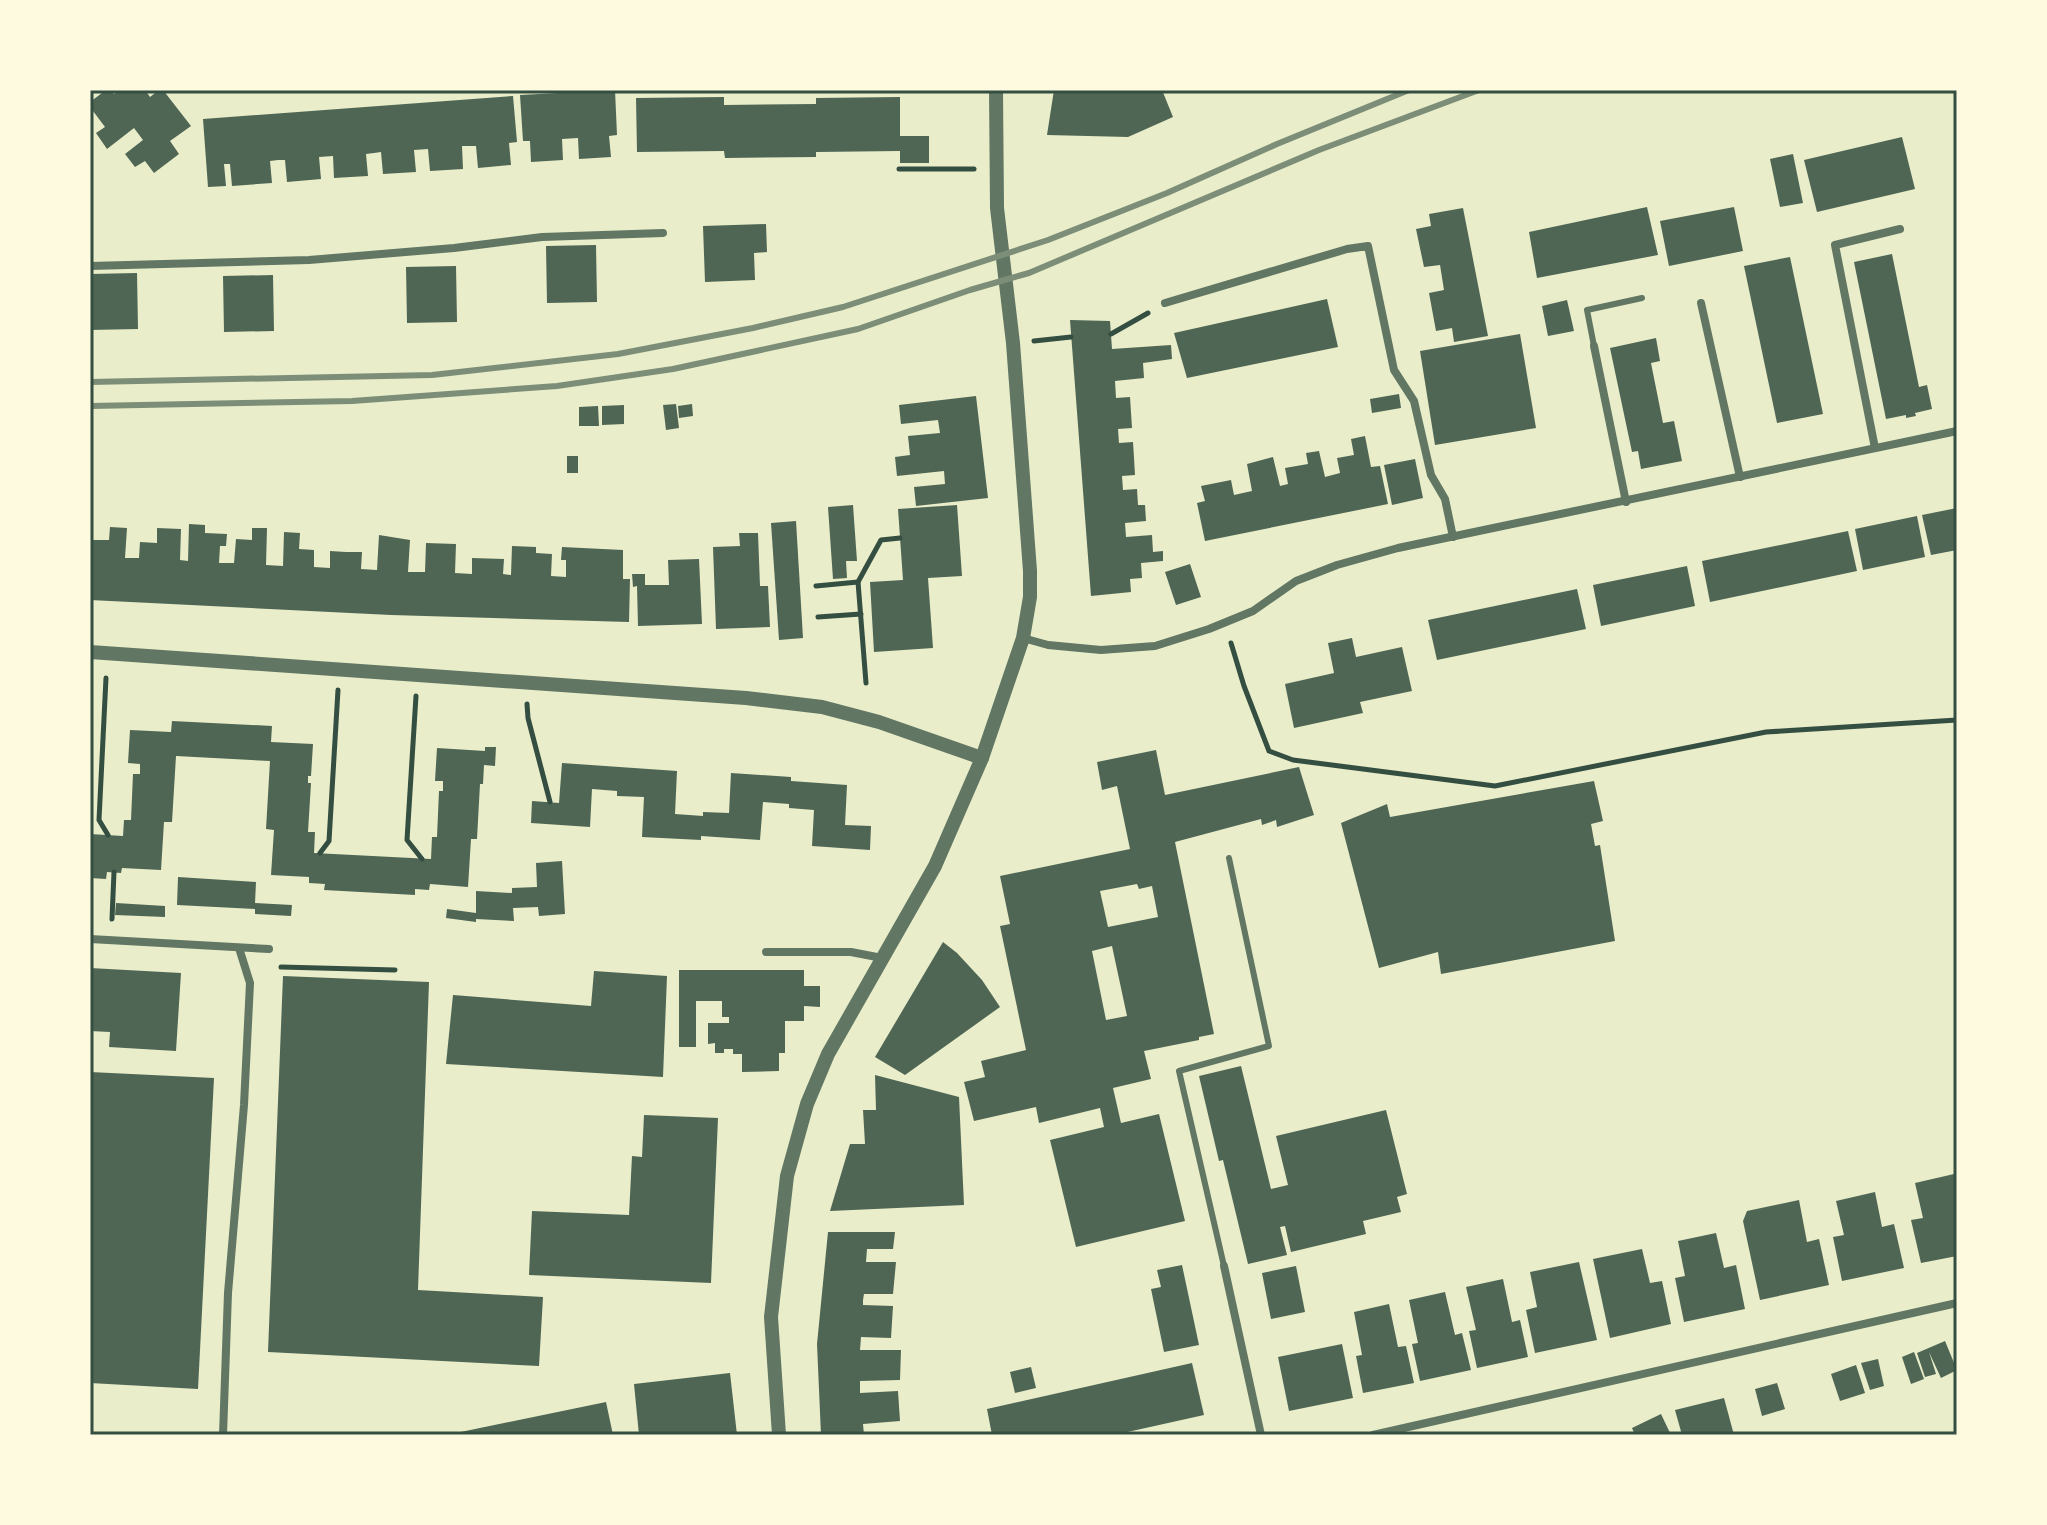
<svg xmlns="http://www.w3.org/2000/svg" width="2047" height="1525" font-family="'Open Sans',sans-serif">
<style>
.building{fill:#4f6655;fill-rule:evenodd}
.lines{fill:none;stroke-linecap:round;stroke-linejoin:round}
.path{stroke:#344e41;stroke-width:5}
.service{stroke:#617663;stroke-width:6}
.minor{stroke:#617663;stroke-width:8}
.tertiary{stroke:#617663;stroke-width:14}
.rail{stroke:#7c8e77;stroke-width:6}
.neatline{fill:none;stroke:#344e41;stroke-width:3}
</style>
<rect width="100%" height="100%" fill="#e9edc9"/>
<g class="building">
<path d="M106,90H111L114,94L121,90H145L150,97L159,90H163L191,126L170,141L179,154L154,173L145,161L135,167L125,154L143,140L134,128L107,149L96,133L105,127L90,107V102Z"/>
<path d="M615,90L617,135L609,136L611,157L579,159L578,138L562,139L563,160L531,162L530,141H523L520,95Z"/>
<path d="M1054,90H1162L1173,117L1128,137L1047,135Z"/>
<path d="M513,96L517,142L509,143L511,165L478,168L476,146H462L463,169L430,171L428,149L414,150L416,172L383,174L381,152L374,153L366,154L368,176L334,178L333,156L319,157L321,179L287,182L285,160H278L270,161L272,183L232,186L230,164H224L226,186L208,187L203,119Z"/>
<path d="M724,97V105L816,104V98L900,97V136H929V163H900V151L816,152V157L725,158L724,151L637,152L636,98Z"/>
<path d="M1902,137L1915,189L1817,212L1804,160Z"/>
<path d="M1793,154L1803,203L1780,207L1770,159Z"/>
<path d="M1647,207L1658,255L1537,278L1529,232Z"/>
<path d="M1734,207L1743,251L1669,266L1660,221Z"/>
<path d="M1463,208L1488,336L1454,342L1452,328L1436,331L1429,293L1444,290L1440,265L1424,267L1416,229L1431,226L1429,214Z"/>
<path d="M766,224L767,252L754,253L755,280L705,282L703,226Z"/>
<path d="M596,245L597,302L547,303L546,246Z"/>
<path d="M1892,254L1919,387L1927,385L1932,409L1915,413L1916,416L1906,418V415L1886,419L1854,262Z"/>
<path d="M1790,257L1823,414L1777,423L1744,266Z"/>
<path d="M456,266L457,322L407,323L406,267Z"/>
<path d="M137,273L138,329L90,330V274Z"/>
<path d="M273,275L274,331L224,332L223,276Z"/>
<path d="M1327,299L1338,347L1187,378L1174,333Z"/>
<path d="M1567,300L1574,331L1548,336L1542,306Z"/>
<path d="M1070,320L1110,321L1112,349L1171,345L1172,359L1143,363L1144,378L1115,381L1116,398L1130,397L1132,428L1118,429L1119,443L1133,442L1134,458L1135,475L1122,476L1123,490L1137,489L1138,505H1145L1146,521L1125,523L1126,537L1152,535L1153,552L1163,551V561L1141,563L1142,578L1130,579L1131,592L1091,596Z"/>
<path d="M1520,334L1536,428L1435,445L1420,351Z"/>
<path d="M1656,338L1660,361L1651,363L1663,423L1674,421L1682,461L1641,469L1638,451L1632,452L1610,348Z"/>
<path d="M1399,394L1401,408L1372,413L1370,399Z"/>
<path d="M976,396L988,498L916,506L914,487L945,484L944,471L897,476L895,457L910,455L908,436L940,433L938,420L901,424L899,405Z"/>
<path d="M676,404L679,428L666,430L663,405Z"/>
<path d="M692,404L693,416L679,418L678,406Z"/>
<path d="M624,405V424L602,425V406Z"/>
<path d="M598,406L599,426H579V407Z"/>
<path d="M1365,436L1371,467L1380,466L1388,504L1205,541L1197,503L1205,501L1201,486L1231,480L1234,495L1252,491L1247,464L1273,457L1280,486L1288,484L1285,468L1308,464L1306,453L1319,451L1325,477L1340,473L1337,458L1354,455L1351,439Z"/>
<rect x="567" y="456" width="11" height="17"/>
<path d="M1415,459L1423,498L1392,505L1384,465Z"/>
<path d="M853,505L857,561H846L847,578L833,579L828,507Z"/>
<path d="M957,505L962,576L928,578L933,648L874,652L870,582L903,580L898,509Z"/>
<path d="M1957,508V550L1931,555L1922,515Z"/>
<path d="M1917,516L1925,557L1863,570L1855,529Z"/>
<path d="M796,521L803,638L779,640L771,523Z"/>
<path d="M189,524L205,525V533L227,534L226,546H220L219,563H234L236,539L252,540V528H267L266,565L283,566L284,532L300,533L299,549L314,550V567L330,568V551L346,552H362L361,569L377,570L379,535L410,540L408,572H425L426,543L456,544L455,573L472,574V558L504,559L503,574L511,575L512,546L536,547V553L552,554L551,576L566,577V560H561L562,547L623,550V579H630L629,622L391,615L90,600V556H92L93,540H109L110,527L127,528L125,558H139L140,542L157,543V528L181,529L180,560L188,561Z"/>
<path d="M1848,531L1857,571L1710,602L1702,561Z"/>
<path d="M739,533H758L760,586H768L770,627L716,629L713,547L740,546Z"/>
<path d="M699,559L702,624L638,626L637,586L633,587L632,574H645V585H669L668,560Z"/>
<path d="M1190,564L1201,597L1176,605L1165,572Z"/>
<path d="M1687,566L1695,606L1601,626L1593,585Z"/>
<path d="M1577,589L1586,629L1437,660L1428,620Z"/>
<path d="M1352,638L1356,657L1402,647L1412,691L1360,702L1363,713L1294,728L1285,684L1334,673L1328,643Z"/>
<path d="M172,721L272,726L271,742L313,744L311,776H308V783H311L308,832H315L314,853L431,859L432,837H437L439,791H443V781H435L437,748L485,751V747H496L495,766L484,765L483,784H480L477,839H471L468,887L430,884L429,890L415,889V895L324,890L325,884L309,883V877L271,875L274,830L266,829L270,761L176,756L172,822H164L161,870L122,868L121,873L107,872L106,879L90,878V834L123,836L124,820H131L133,774H140V764L128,763L130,730L171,732Z"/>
<path d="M1156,750L1165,795L1299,767L1314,815L1277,827L1276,820L1262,825L1261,819L1175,842L1214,1034L1199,1037V1040L1144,1051L1151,1079L1113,1088L1121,1123L1159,1114L1185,1221L1076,1247L1050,1140L1104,1127L1100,1108L1039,1123L1036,1107L974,1121L964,1082L985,1077L981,1061L1026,1050L1000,926L1010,924L1000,876L1130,849L1117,786L1102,790L1097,762ZM1137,884L1139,889L1152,886L1158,917L1108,927L1100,891ZM1112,946L1127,1016L1106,1020L1092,951Z"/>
<path d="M562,763L677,771L675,814L703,816V812L729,813L731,773L791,777V781L847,785L845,825L871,826L870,850L812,846L814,810L789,808V804L763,802L760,840L701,836V840L642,837L644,797L617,796V791L592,789L590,827L531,823L532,801L559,803Z"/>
<path d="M1594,781L1603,821L1591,824L1595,846L1600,845L1615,941L1441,974L1438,952L1379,968L1341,823L1387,804L1390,817Z"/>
<path d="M562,861L565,914L539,916L538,907L513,908L514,921L476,919V922L446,918L447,909L476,913V891L512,893V888L537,887L536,863Z"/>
<path d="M178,877L256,882L255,903L292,905L291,916L255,914V909L177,905Z"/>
<path d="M116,903L165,906V917L115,915Z"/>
<path d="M943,942L957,953L982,980L1000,1007L905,1075L875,1057Z"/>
<path d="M90,968L181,973L176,1051L109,1047L110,1032L90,1031Z"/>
<path d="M679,970H804V986H820V1007L804,1006V1021H785V1053H779V1071L742,1072V1054H733V1049H724V1053H715V1043L708,1044V1023H729V1017H722V1001H696V1047H679Z"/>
<path d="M594,971L667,976L663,1077L446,1064L453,995L591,1006Z"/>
<path d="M283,976L429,982L418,1290L543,1297L539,1366L268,1352Z"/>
<path d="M1241,1066L1271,1189L1288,1185L1276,1136L1386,1110L1407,1194L1397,1197L1401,1212L1363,1221L1366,1234L1291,1252L1285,1226L1280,1227L1287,1255L1248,1264L1223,1160L1219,1161L1199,1076Z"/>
<path d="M90,1072L214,1078L198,1389L90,1383Z"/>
<path d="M875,1075L959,1097L964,1205L830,1211L850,1144H865L863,1110H876Z"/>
<path d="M644,1115L718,1118L711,1283L529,1275L532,1211L629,1215L632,1156L642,1157Z"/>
<path d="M1954,1174L1957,1184V1256L1921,1263L1911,1220L1923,1218L1915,1183Z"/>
<path d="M1875,1192L1882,1227L1894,1224L1904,1268L1842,1281L1833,1237L1844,1235L1836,1201Z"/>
<path d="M1799,1200L1807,1242L1819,1239L1829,1285L1760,1300L1743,1221L1747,1211Z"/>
<path d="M828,1232H895L893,1249H867L866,1262H896L893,1294H864L863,1300V1305L893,1306L891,1338L861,1337L860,1350H901L900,1380L860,1381V1393L898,1391L900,1421L863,1424L864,1435H821L817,1344Z"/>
<path d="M1716,1233L1724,1268L1736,1265L1745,1309L1684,1322L1675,1278L1685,1276L1678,1241Z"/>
<path d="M1642,1249L1650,1283L1662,1281L1671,1324L1610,1338L1593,1259Z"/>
<path d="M1579,1262L1597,1340L1535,1353L1526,1310L1537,1307L1530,1272Z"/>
<path d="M1182,1265L1199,1345L1164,1352L1151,1289L1161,1287L1157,1270Z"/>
<path d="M1296,1266L1305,1312L1271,1319L1262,1273Z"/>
<path d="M1503,1279L1512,1322L1520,1320L1528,1357L1477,1368L1469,1331L1476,1330L1466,1287Z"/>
<path d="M1445,1292L1455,1335L1462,1333L1471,1370L1420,1381L1412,1344L1418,1343L1409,1300Z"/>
<path d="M1389,1304L1398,1347L1406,1346L1414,1383L1363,1393L1356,1356L1362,1355L1354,1312Z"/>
<path d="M1945,1341L1957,1370L1941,1378L1929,1352L1936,1374L1925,1377L1917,1353Z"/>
<path d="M1342,1344L1353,1398L1289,1411L1278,1357Z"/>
<path d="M1914,1352L1924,1379L1911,1384L1902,1357Z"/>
<path d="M1878,1359L1884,1386L1870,1390L1861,1363Z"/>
<path d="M1192,1363L1204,1415L1114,1435H992L987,1409Z"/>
<path d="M1856,1365L1865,1393L1840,1401L1831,1374Z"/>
<path d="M1031,1367L1036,1388L1015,1393L1010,1372Z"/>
<path d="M730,1373L737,1435H639L634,1384Z"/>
<path d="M1777,1383L1785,1409L1762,1416L1755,1389Z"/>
<path d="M1724,1398L1734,1435H1682L1675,1410Z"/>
<path d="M606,1402L613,1435H451V1434Z"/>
<path d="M1661,1414L1671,1435H1635L1632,1428Z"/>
</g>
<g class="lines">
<g class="path">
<path d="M899,169H974"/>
<path d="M1111,334L1148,313"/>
<path d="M1034,341L1071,337"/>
<path d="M816,586L858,582"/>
<path d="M818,617L861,614"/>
<path d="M1231,643L1244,686L1269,751L1293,760L1495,786L1766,732L1957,720"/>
<path d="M106,678L99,820L108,835"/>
<path d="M866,683L858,582L881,540L900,538"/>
<path d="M416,696L407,840L422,859"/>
<path d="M527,704L528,718L550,802"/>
<path d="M320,853L329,841L338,690"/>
<path d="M112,919L114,872"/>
<path d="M281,967L395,970"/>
</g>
<g class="service">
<path d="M1594,346L1587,310L1642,298"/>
<path d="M1224,1266L1179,1071L1269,1046L1229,858"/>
</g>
<g class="minor">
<path d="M90,266L309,260L454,248L542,237L663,233"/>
<path d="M1165,303L1347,249L1368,246L1394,370L1414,401L1431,475L1445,499L1453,537"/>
<path d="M1701,303L1740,477"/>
<path d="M1594,346L1626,502"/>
<path d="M1875,448L1835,245L1900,229"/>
<path d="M1023,638L1048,645L1101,650L1155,646L1209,629L1253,611L1296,581L1337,565L1398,548L1957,431"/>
<path d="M90,939L269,949"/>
<path d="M766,952H851L882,958"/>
<path d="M1224,1266L1261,1435"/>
<path d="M223,1435L228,1293L244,1105L250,983L239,948"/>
<path d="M1373,1435L1957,1303"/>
</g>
<g class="tertiary">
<path d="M90,652L746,698L822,707L879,722L982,758"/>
<path d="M779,1435L771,1317L787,1176L807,1104L828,1054L935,866L982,758L1023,638L1030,597V571L1013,343L997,208L996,90"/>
</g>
<g class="rail">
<path d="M90,382L432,375L618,354L753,328L843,307L1048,240L1167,193L1277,144L1409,90"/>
<path d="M90,406L352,401L557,386L673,369L858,329L970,290L1029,273L1319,150L1479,90"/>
</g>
</g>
<rect width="2047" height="1525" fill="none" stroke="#fefae0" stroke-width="184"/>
<rect x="92" y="92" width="1863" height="1341" class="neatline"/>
</svg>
